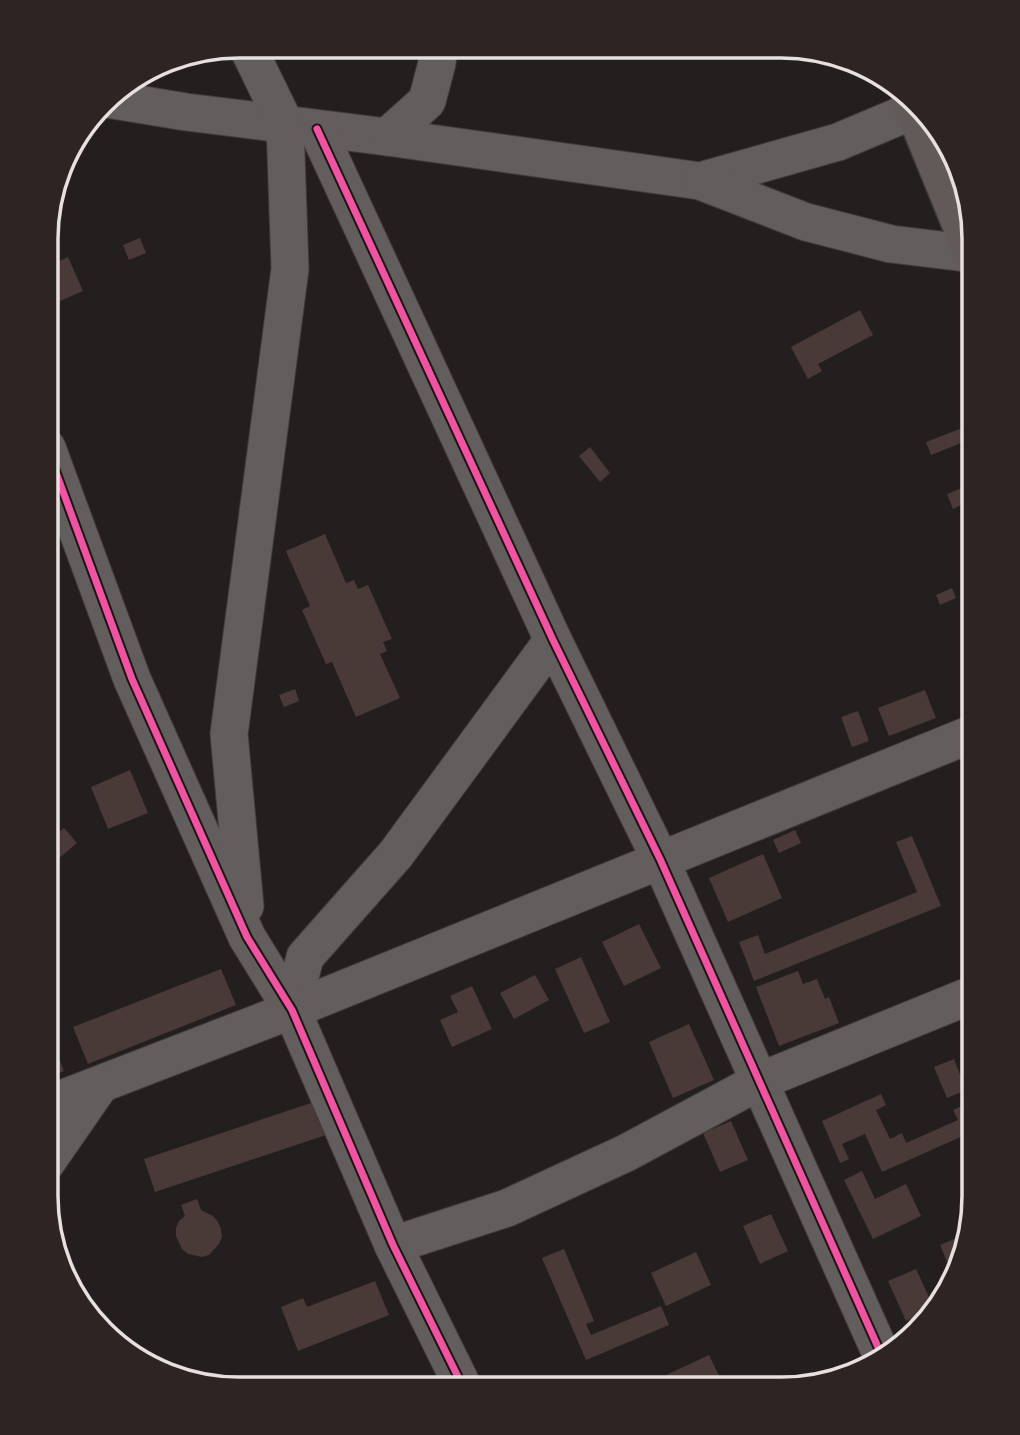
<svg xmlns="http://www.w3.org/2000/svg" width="1020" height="1435" font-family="'Public Sans',sans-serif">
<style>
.building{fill:#493937}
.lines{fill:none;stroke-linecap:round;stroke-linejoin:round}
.minor-casing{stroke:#413c3c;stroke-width:39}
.major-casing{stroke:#413c3c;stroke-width:41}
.minor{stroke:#625e5d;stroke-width:37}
.major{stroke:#625a58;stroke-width:38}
.cycleway-casing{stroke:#1e1513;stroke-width:11}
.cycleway{stroke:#f153a3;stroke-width:7}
.rim{fill:none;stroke:#e7e0df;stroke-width:3.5}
</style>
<rect width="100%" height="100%" fill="#241f1f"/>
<g class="building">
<path d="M140,238L146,253L129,260L123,245Z"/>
<path d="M68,257L83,291L47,307V267Z"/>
<path d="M860,310L873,335L818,364L822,371L808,379L791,347Z"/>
<path d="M970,425L974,438L931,455L926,442Z"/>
<path d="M590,447L610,473L600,482L579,456Z"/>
<path d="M974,483V499L953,509L947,494Z"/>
<path d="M325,534L346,583L354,580L358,589L368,585L392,639L383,642L387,651L380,654L400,698L356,717L332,662L326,664L302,610L310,606L286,551Z"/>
<path d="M952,588L956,598L940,605L936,595Z"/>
<path d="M295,689L299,701L284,707L279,695Z"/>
<path d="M925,690L936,718L889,736L878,708Z"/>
<path d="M858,711L869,741L852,747L841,717Z"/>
<path d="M130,770L148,813L108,829L91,787Z"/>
<path d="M64,828L77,843L58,859L46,846V842Z"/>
<path d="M795,830L801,843L779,853L773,840Z"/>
<path d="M912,836L941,906L754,981L739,942L758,935L765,954L917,892L896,842Z"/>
<path d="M763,854L782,898L728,922L709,878Z"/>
<path d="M639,924L661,968L624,986L602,942Z"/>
<path d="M581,957L610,1022L584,1033L555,969Z"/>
<path d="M221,969L236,1005L88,1064L73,1027Z"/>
<path d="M798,971L803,984L817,979L825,999L829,997L839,1023L779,1046L756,987Z"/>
<path d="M535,975L549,1000L514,1019L500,993Z"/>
<path d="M472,986L492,1029L452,1047L440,1020L458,1012L450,996Z"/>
<path d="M689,1024L714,1080L673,1098L649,1042Z"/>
<path d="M49,1034L64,1071L46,1079V1036Z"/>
<path d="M954,1059L966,1090L947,1098L934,1067Z"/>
<path d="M881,1094L886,1105L876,1110L890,1139L902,1133L906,1143L958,1120L953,1110L970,1102L974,1112V1131L882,1172L865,1134L842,1144L849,1159L840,1163L822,1121Z"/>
<path d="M314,1102L326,1135L155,1192L144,1159Z"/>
<path d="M731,1121L748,1160L720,1172L703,1133Z"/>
<path d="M974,1133V1160L964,1138Z"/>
<path d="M862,1171L875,1199L906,1184L921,1216L873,1239L844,1180Z"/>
<path d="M197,1199L201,1210L213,1216L218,1222L221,1229L222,1237L219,1244L209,1255L202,1257L188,1254L182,1249L176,1236V1228L179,1221L185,1216L181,1205Z"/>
<path d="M771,1214L788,1251L760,1264L743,1226Z"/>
<path d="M966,1234L957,1260L948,1264L940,1245Z"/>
<path d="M564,1249L594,1321L586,1324L591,1335L661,1306L669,1325L586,1360L542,1258Z"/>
<path d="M696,1252L711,1285L666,1306L651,1273Z"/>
<path d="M916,1269L934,1308L906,1321L888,1281Z"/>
<path d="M375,1281L389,1315L298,1351L281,1307L303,1298L307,1307Z"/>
<path d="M709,1355L720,1378L726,1375L733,1389H654L651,1382Z"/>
</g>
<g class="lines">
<defs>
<g id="minor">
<path d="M107,99L186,112L387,137L700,181L838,142L914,110"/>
<path d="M317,129L553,640L660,859L882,1356"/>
<path d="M387,137L427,101L437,63L439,46"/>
<path d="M700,181L806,222L891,244L974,254"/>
<path d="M47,448L132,679L247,937L292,1010L393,1245L464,1389"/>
<path d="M245,906L229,734L290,269L285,124L247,46"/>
<path d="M292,1010L305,957L396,854L553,640"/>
<path d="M46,1105L292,1010L974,733"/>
<path d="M46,1163L100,1085"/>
<path d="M393,1245L507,1208L626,1153L760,1081L974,994"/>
</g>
<path id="major" d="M911,101L974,255"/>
</defs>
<use href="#minor" class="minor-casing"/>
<use href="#major" class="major-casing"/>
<use href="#minor" class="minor"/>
<use href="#major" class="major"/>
<defs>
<g id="cycleway">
<path d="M317,129L553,640L660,859L882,1356"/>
<path d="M47,448L132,679L247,937L292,1010L393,1245L464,1389"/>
</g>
</defs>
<use href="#cycleway" class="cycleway-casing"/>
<use href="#cycleway" class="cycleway"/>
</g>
<path d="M0 0H1020V1435H0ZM239 58H781A181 181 0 0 1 962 239V1196A181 181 0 0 1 781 1377H239A181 181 0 0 1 58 1196V239A181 181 0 0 1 239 58Z" fill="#2e2523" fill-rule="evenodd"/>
<path class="rim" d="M239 58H781A181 181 0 0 1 962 239V1196A181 181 0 0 1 781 1377H239A181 181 0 0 1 58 1196V239A181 181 0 0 1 239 58Z"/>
</svg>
